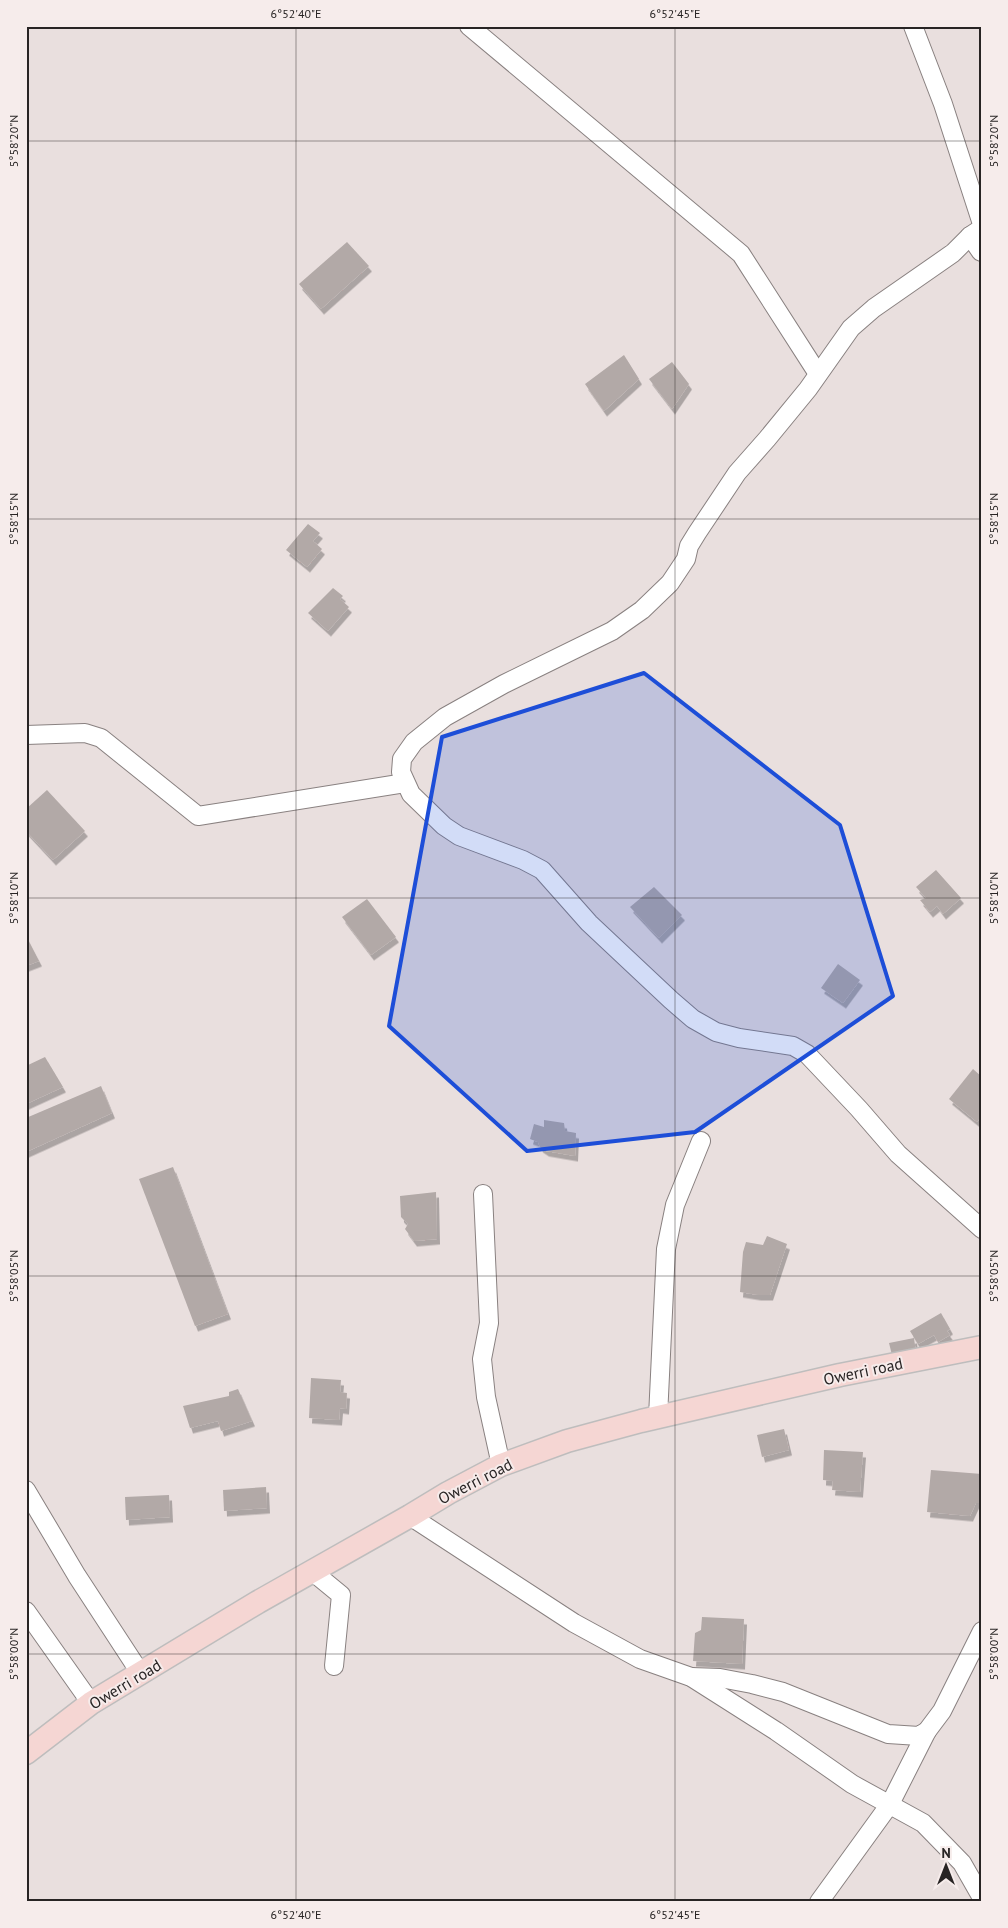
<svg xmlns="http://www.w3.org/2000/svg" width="1008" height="1928" font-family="'PT Sans',sans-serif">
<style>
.building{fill:#b2a9a7;filter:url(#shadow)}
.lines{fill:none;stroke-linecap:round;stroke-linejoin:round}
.minor-casing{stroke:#898180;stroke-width:20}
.major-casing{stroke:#bebdbd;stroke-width:25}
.minor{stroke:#fff;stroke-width:18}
.major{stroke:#f5d6d3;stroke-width:22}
.marked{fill:#1d4ed8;fill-opacity:0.2;stroke:#1d4ed8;stroke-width:4;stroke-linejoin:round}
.ticks{fill:none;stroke:#282424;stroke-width:1;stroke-opacity:0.45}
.labels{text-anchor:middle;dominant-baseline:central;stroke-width:4;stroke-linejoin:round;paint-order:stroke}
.street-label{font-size:16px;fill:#282424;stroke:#f6eceb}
.neatline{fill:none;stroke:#282424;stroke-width:2}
.ticks-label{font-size:12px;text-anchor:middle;fill:#282424}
</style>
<defs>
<filter id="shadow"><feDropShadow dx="3" dy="5.5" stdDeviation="0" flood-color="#0004"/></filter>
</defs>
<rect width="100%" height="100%" fill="#e9dfde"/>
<g class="building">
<path d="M347,242L369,266L321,309L299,284Z"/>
<path d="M624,355L639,379L604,411L585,384Z"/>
<path d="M672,362L689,384L672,409L649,379Z"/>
<path d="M308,524L320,533L313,541L322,549L307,567L286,550Z"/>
<path d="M333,588L343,596L340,599L349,607L328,631L308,613Z"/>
<path d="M47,790L85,831L53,860L26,831V809Z"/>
<path d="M936,870L961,898L943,914L937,906L930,912L920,900L926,898L916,887Z"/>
<path d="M654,887L682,915L659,938L630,907Z"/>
<path d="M367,899L396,937L371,955L342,917Z"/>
<path d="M26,936L39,961L26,966Z"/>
<path d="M838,964L860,980L843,1003L821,988Z"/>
<path d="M45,1057L63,1087L26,1104V1066Z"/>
<path d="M973,1069L982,1077V1115L977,1122L949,1099Z"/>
<path d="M101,1086L112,1113L26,1152V1118Z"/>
<path d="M544,1120L564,1123L565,1131L576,1133L575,1156L546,1151L540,1147L538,1142L530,1139L534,1124L544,1127Z"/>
<path d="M173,1167L228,1314L195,1326L139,1179Z"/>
<path d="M436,1192L437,1239L414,1241L405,1229L408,1224L401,1217L400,1196Z"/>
<path d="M767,1236L787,1244L770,1295H758L740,1292L743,1252L746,1242L763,1245Z"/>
<path d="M941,1313L950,1329L947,1331L950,1335L938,1342L934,1335L918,1344L910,1331Z"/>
<path d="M914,1338L916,1353L893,1359L889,1343Z"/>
<path d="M311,1378L341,1380L340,1392L347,1393L346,1409L340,1408L339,1420L309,1418Z"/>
<path d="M238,1389L252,1421L221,1431L218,1421L190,1428L183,1406L229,1396V1392Z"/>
<path d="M784,1429L789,1450L762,1457L757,1435Z"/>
<path d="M824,1450L863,1452L860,1492L832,1490L833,1481L823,1480Z"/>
<path d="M931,1470L982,1474V1503H976L970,1516L927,1512Z"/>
<path d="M266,1487L267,1508L224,1511L223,1490Z"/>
<path d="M169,1495L170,1517L126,1520L125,1497Z"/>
<path d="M702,1617L744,1619L742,1664L693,1661L695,1633L701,1630Z"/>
</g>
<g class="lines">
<defs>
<g id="minor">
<path d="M469,26L741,254L818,374"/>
<path d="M913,26L943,104L982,224"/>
<path d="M982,228L970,236L953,253L874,308L851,328L808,389L767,439L737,473L697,533L689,546L686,559L670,583L642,610L612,631L504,684L445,717L414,742L402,759L401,772L411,794L444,826L459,836L523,860L542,870L589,923L671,1000L693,1019L716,1032L739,1038L793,1046L807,1054L859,1109L898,1154L982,1229"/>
<path d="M970,236L981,252"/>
<path d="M26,735L85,733L101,738L198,816L405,783"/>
<path d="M483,1194L489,1323L482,1359L486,1397L501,1465"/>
<path d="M658,1417L666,1249L675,1205L701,1141"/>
<path d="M26,1490L77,1576L141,1674"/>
<path d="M410,1516L574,1623L640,1659L691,1677L776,1731L852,1784L923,1823L962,1863L982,1898"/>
<path d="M313,1572L341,1595L334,1666"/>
<path d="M26,1611L91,1703"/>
<path d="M691,1677L720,1678L752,1684L783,1692L888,1734L919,1736L927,1731L942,1711L982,1631"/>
<path d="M819,1902L890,1804L927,1731"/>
</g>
<path id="major" d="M26,1753L91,1703L258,1602L410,1516L448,1493L501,1465L567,1441L641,1421L840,1375L982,1347"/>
</defs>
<use href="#minor" class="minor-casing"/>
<use href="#major" class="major-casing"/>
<use href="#minor" class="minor"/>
<use href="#major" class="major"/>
</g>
<path class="marked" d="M644,673L840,825L893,996L695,1132L527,1151L389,1026L442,737Z"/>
<path class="ticks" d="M296,26V1902M675,26V1902M26,141H982M26,519H982M26,898H982M26,1276H982M26,1654H982"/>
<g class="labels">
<g class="street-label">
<text transform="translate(863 1371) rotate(-12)">Owerri road</text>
<text transform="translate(475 1481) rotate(-27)">Owerri road</text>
<text transform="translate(125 1684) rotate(-31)">Owerri road</text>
</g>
</g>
<rect width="1008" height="1928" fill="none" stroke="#f6eceb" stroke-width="55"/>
<g transform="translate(946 1866)" stroke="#f6eceb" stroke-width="4" paint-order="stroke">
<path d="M0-4L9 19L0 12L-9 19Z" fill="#282424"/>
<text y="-8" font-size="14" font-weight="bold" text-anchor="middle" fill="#282424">N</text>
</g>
<rect x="28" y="28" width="952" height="1872" class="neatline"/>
<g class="ticks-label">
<text x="296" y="18">6°52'40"E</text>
<text x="675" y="18">6°52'45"E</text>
<text transform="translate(14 141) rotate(-90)" y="4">5°58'20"N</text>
<text transform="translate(994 141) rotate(-90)" y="4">5°58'20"N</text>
<text transform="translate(14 519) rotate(-90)" y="4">5°58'15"N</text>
<text transform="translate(994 519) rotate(-90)" y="4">5°58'15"N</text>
<text transform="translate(14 898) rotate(-90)" y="4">5°58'10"N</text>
<text transform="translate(994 898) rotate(-90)" y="4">5°58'10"N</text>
<text transform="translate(14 1276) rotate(-90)" y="4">5°58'05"N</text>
<text transform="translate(994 1276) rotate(-90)" y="4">5°58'05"N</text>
<text transform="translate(14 1654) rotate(-90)" y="4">5°58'00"N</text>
<text transform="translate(994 1654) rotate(-90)" y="4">5°58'00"N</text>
<text x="296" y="1919">6°52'40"E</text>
<text x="675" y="1919">6°52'45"E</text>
</g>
</svg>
